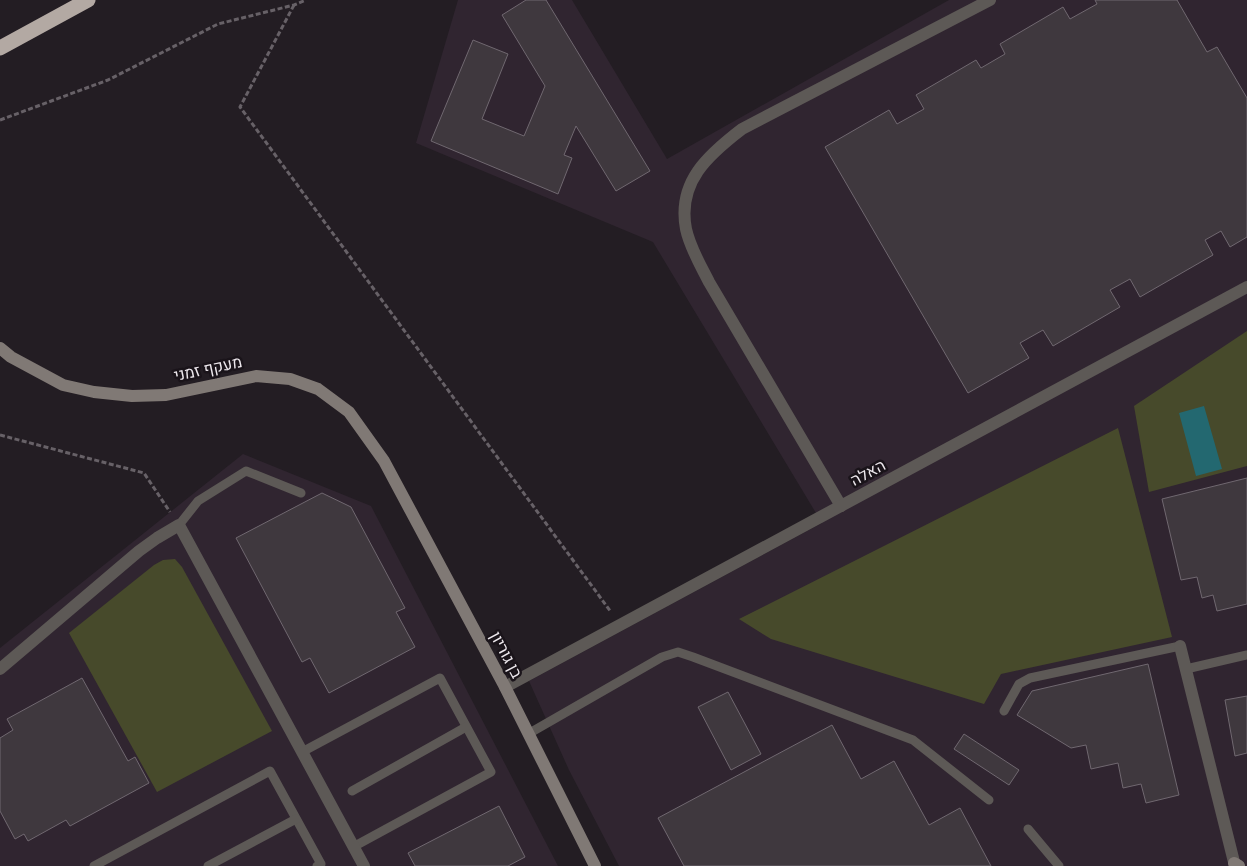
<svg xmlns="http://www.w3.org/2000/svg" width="1247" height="866" font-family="Georgia,Heebo,serif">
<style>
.built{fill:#302530}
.green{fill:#474a2b}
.water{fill:#236870}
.building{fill:#3f383e;stroke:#706870}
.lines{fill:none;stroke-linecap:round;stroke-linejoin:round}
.path{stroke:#676167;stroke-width:3;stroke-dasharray:5 2.5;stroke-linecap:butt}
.lane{stroke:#5d5956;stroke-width:9}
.street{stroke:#5d5956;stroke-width:12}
.secondary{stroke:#807975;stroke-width:12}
.highway{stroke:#b3a9a3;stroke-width:15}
.labels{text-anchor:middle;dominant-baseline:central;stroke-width:5;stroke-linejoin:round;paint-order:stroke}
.street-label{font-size:16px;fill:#ede8ed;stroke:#1a141a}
</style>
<rect width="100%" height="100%" fill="#231d23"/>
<g class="built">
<path d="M458,0H572L667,159L949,0H1247V866H619L569,770L529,681L822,523L653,242L416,143Z"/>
<path d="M243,454L371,506L558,866H0V648Z"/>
</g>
<g class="green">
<path d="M1247,331V466L1149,492L1134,406Z"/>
<path d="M1118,428L1172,637L1001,674L984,704L771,639L739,619Z"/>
<path d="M175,559L182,567L272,731L157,792L69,633L154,565L163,560Z"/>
</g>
<path class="water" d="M1204,406L1222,469L1196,476L1179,413Z"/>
<g class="building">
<path d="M526,0H546L650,171L616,191L576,126L564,155L572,158L558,194L431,141L473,40L508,54L482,119L524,136L545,86L502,15Z"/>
<path d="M1095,0H1177L1207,52L1217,47L1247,98V237L1230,247L1221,231L1205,240L1213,255L1140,297L1130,279L1110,290L1120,307L1053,346L1043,330L1020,343L1029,358L968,393L825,147L889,110L897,124L924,109L916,95L976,60L981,68L1005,54L1000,44L1063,7L1070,19L1097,4Z"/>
<path d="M1247,478V604L1217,611L1213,595L1202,598L1197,577L1181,580L1162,499Z"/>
<path d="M322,493L351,507L405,608L396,612L415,647L329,693L310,658L302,662L236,538Z"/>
<path d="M1148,664L1179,795L1146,803L1141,784L1123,788L1118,763L1091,769L1086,745L1071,748L1017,715L1032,691Z"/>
<path d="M82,678L128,761L135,757L149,783L70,826L66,820L28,841L24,834L15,839L0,811V738L13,730L7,719Z"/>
<path d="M728,692L761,754L731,770L698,707Z"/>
<path d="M1247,696V753L1235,756L1225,700Z"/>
<path d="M832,725L861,779L894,761L929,825L960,808L991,866H684L658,818Z"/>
<path d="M964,734L1019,770L1009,785L954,749Z"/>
<path d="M499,806L525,857L508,866H415L408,853Z"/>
</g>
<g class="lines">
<g class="path">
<path d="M294,5L240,107L611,612"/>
<path d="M0,120L108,80L218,24L294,5L306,0"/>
<path d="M0,435L144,473L170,512"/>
</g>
<g class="lane">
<path d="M179,525L198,501L246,471L301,493"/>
<path d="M1186,669L1247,655"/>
<path d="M1004,711L1019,684L1030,678L1180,646"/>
<path d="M528,734L662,657L678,652L693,657L913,740L989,800"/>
<path d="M302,752L440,678L491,772L353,847"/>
<path d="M352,791L466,727"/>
<path d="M1028,829L1059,866"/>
<path d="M94,866L270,771L321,864L317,866"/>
<path d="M208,866L296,819"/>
</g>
<g class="street">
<path d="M841,506L709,282C701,266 690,248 686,229C677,182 708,155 742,129L990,0"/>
<path d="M1180,646L1235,866"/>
<path d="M0,669L139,551L157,538L179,525L364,866"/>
<path d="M505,687L1247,287"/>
</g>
<g class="secondary">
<path d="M0,348L11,357L63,385L94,392L132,396L166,395L256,376L290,379L318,389L349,412L384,461L505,687L595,866"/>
<path d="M1234,863L1239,866"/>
</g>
<path class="highway" d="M0,48L88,0"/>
</g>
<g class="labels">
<g class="street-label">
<text transform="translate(208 369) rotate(-12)">מעקף זמני</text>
<text transform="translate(868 473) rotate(-28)">האלה</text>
<text transform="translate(506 655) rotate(62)">בן גוריון</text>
</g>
</g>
</svg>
